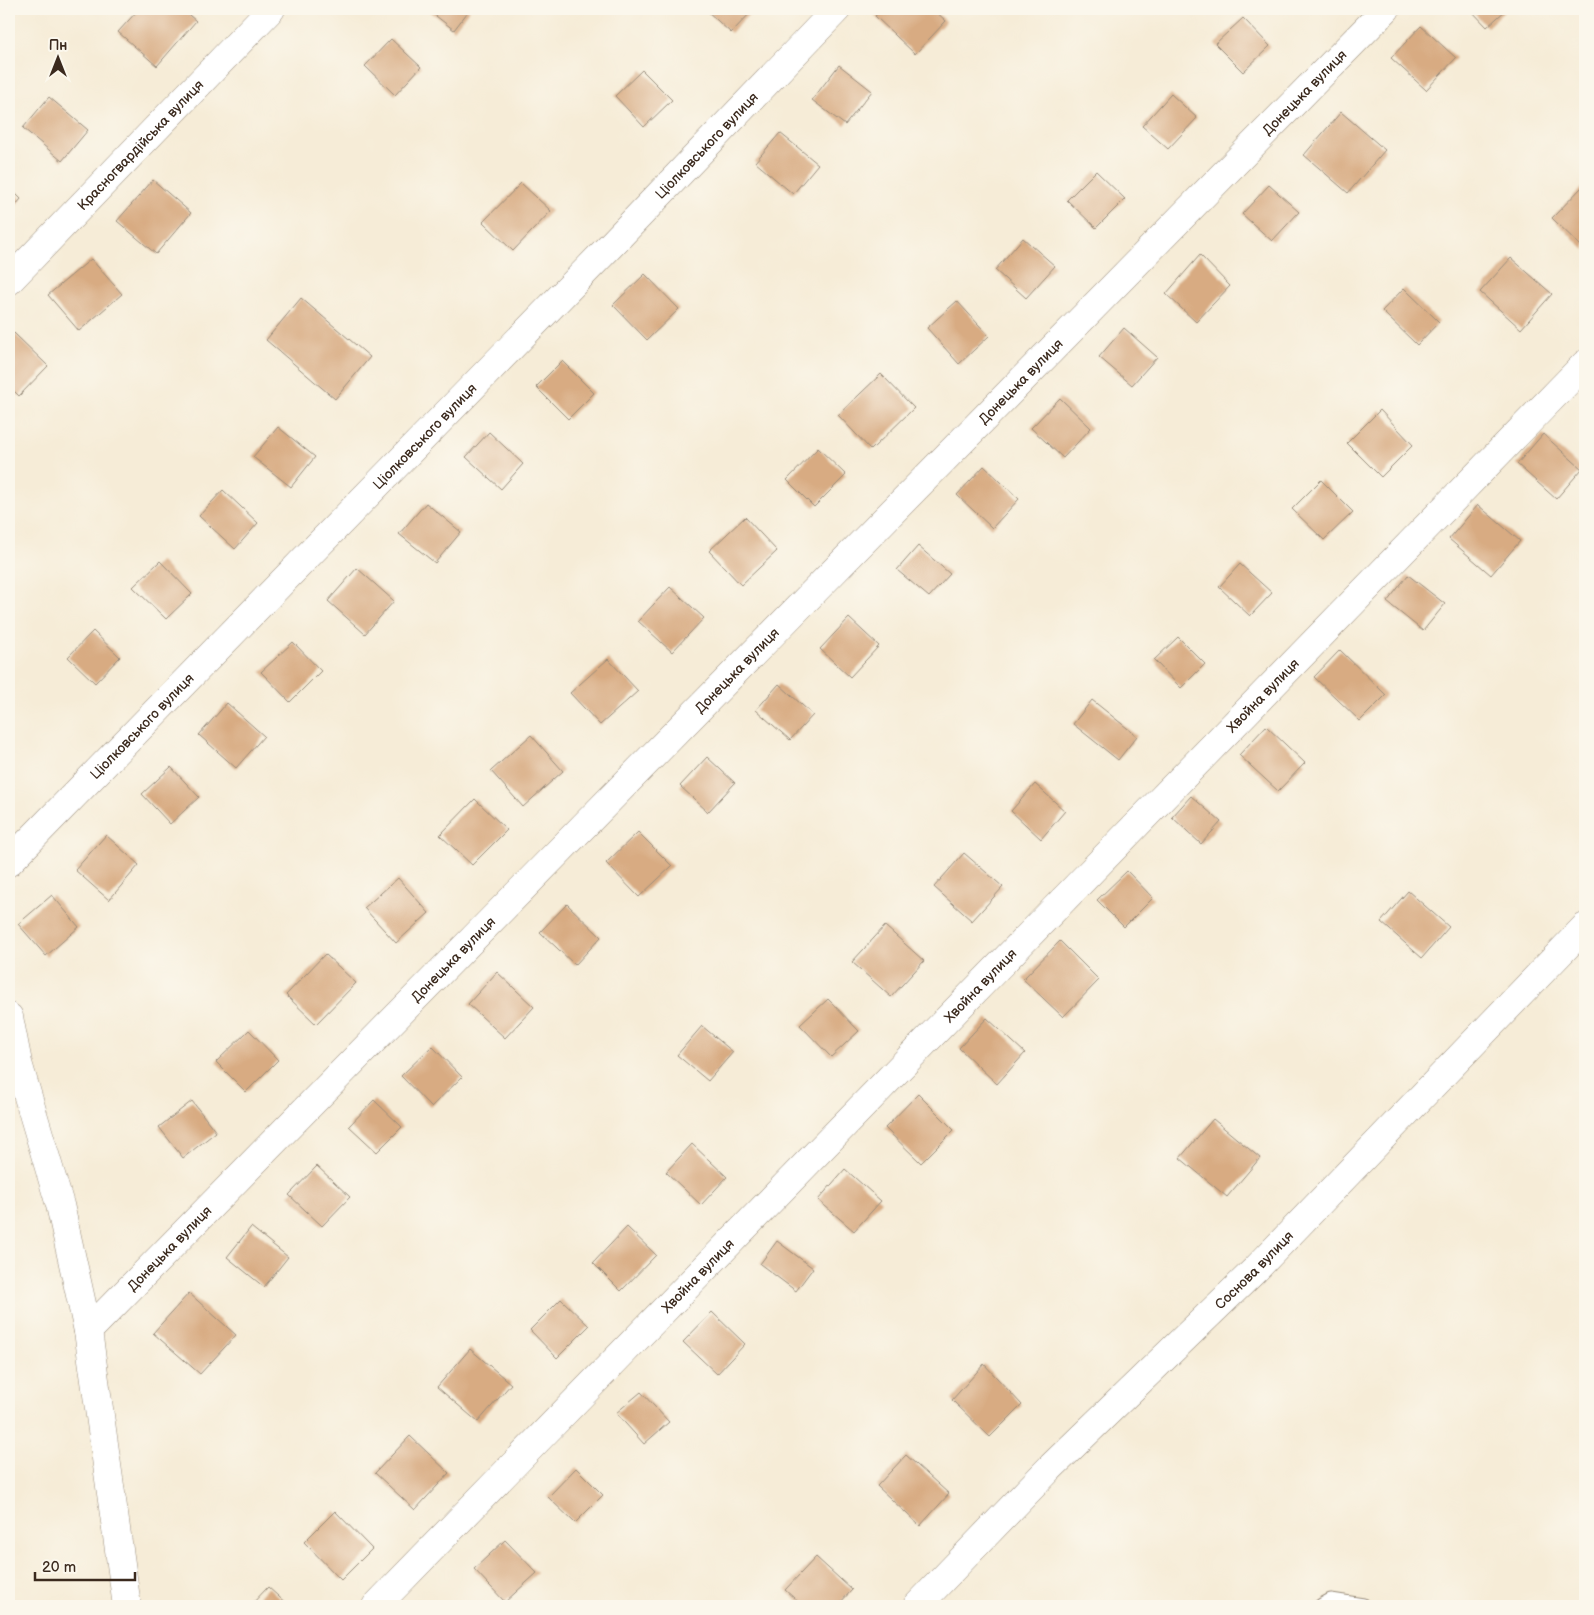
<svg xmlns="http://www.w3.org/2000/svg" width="1594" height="1615" font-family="'Balsamiq Sans',sans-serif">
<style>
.building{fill:#d8ab82}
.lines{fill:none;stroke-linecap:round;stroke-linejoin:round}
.lane-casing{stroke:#988b7a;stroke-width:17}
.street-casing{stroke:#988b7a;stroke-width:29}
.lane{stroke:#fff;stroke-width:15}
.street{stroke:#fff;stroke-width:28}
.labels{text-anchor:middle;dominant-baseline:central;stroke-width:4;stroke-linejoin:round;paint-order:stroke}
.street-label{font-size:14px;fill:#3b2a1e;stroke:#fbf7ec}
</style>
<rect width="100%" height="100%" fill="#fbf7ec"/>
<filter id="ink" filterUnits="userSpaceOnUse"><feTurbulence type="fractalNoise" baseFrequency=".02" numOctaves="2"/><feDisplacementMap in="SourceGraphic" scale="10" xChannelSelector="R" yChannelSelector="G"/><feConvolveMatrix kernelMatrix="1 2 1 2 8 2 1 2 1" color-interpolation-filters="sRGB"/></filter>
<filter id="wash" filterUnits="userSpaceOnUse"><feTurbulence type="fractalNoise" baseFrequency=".0096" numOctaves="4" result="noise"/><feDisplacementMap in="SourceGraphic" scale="20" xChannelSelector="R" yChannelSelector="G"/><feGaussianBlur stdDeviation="1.12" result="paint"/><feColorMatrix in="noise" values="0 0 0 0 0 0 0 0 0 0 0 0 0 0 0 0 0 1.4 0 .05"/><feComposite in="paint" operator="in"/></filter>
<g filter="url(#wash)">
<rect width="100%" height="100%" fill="#f6ecd7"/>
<g id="blocks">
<g class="building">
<path d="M139,9H182L196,21L157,66L118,32Z"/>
<path d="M427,9H470L454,30Z"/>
<path d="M705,9H754L731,33Z"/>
<path d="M883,9H933L946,21L915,54L875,16Z"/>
<path d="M1470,9H1507L1487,27Z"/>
<path d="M1243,18L1270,46L1243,72L1215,44Z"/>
<path d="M1421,26L1456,58L1426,90L1391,58Z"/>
<path d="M391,39L421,67L395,95L365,66Z"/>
<path d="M839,65L872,91L845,125L812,100Z"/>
<path d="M642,70L672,100L644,127L615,96Z"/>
<path d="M1171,94L1197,118L1168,149L1142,126Z"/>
<path d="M49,97L88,130L62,161L23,128Z"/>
<path d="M1341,112L1385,150L1348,193L1304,155Z"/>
<path d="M780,133L818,164L793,194L755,162Z"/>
<path d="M1096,171L1125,199L1096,228L1067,200Z"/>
<path d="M153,180L191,213L156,254L117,221Z"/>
<path d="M521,183L551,211L513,251L483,222Z"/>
<path d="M1585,184V250L1552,218Z"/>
<path d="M1269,185L1299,212L1272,241L1242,214Z"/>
<path d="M9,187L21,199L9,213Z"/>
<path d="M1023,238L1055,266L1026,298L995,270Z"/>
<path d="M1200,255L1230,286L1196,322L1166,294Z"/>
<path d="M1511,258L1552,294L1521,329L1480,292Z"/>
<path d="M91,259L122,294L79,331L48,295Z"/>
<path d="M645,274L679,309L647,340L613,305Z"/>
<path d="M1404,288L1439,322L1417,345L1382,311Z"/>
<path d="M301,298L370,357L335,399L266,340Z"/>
<path d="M957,301L989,336L959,364L927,328Z"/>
<path d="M1124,328L1157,357L1132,385L1099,357Z"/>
<path d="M14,333L48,366L19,396L9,386V339Z"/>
<path d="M562,361L594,393L568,419L536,387Z"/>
<path d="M881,374L914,408L871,450L838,415Z"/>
<path d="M1060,398L1091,428L1063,458L1031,428Z"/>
<path d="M1380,410L1413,445L1381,477L1347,443Z"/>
<path d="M278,427L315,457L291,487L253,457Z"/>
<path d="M489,432L523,464L501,489L466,457Z"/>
<path d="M1543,434L1582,469L1556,499L1517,464Z"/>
<path d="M818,448L846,475L814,507L787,480Z"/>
<path d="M984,466L1019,499L992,528L957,495Z"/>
<path d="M1321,480L1353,512L1324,540L1292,509Z"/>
<path d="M223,490L258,523L235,549L199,516Z"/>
<path d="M426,503L461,532L435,563L399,534Z"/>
<path d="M1478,505L1520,541L1491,575L1449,539Z"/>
<path d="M745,517L777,551L741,585L709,551Z"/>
<path d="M918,546L950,574L929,597L897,570Z"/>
<path d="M160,561L192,594L166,619L133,587Z"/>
<path d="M1240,564L1272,593L1250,616L1219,587Z"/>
<path d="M357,568L394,601L365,634L328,601Z"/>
<path d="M1408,575L1445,604L1423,631L1387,602Z"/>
<path d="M670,587L704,618L672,652L638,621Z"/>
<path d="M849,618L879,646L850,677L820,649Z"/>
<path d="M93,631L120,657L95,683L68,657Z"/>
<path d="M1178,637L1205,664L1181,688L1154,660Z"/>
<path d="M293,642L321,671L290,702L261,672Z"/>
<path d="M1340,650L1386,695L1360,721L1314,677Z"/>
<path d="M608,659L638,691L600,725L570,693Z"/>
<path d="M779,684L813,715L790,740L756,710Z"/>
<path d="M1092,700L1137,736L1118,760L1073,724Z"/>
<path d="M227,703L264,736L236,768L199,735Z"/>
<path d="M1266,726L1305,763L1278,791L1239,755Z"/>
<path d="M531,735L563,771L523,807L491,771Z"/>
<path d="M707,757L735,783L708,812L680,786Z"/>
<path d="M171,767L199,797L170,824L142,794Z"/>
<path d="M1035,784L1065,811L1041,839L1011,811Z"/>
<path d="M1191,796L1221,822L1201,844L1172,817Z"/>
<path d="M475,799L507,830L472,865L440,835Z"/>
<path d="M638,832L672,866L639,897L606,863Z"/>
<path d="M106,835L139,865L109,900L75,870Z"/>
<path d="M964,853L1003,887L972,921L934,887Z"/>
<path d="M1127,871L1153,898L1124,927L1097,900Z"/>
<path d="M398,878L429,913L396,943L364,908Z"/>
<path d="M1408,891L1449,927L1422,958L1381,922Z"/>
<path d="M52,895L79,927L46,956L18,924Z"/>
<path d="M567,904L601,937L575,965L540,932Z"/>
<path d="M885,926L924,961L891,997L852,962Z"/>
<path d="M1060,941L1099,980L1063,1017L1023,979Z"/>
<path d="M325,954L356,983L316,1024L286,995Z"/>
<path d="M497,972L534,1007L505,1038L468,1004Z"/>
<path d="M828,999L859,1031L831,1057L800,1025Z"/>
<path d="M987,1018L1025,1053L997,1084L959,1048Z"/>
<path d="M702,1026L733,1052L708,1081L677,1055Z"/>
<path d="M249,1030L278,1060L246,1092L216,1062Z"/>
<path d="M432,1046L462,1077L431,1107L401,1076Z"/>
<path d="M918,1094L954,1130L921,1163L885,1128Z"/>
<path d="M374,1100L402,1127L377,1152L349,1126Z"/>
<path d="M192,1101L216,1132L183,1158L159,1127Z"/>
<path d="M1213,1119L1260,1158L1227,1197L1180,1158Z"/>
<path d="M692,1144L727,1177L701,1205L666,1172Z"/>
<path d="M317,1166L350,1197L322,1226L289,1195Z"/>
<path d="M845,1169L881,1201L854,1231L818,1200Z"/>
<path d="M251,1227L288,1257L264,1287L227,1257Z"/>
<path d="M627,1227L656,1255L621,1291L593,1263Z"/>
<path d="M777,1241L813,1268L796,1291L760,1264Z"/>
<path d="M189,1293L236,1335L200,1374L153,1333Z"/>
<path d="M561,1299L589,1326L557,1358L530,1330Z"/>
<path d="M712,1312L745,1344L717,1374L683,1342Z"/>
<path d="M470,1349L511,1384L478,1422L437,1387Z"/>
<path d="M984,1364L1022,1405L990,1437L952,1400Z"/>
<path d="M641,1392L669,1422L644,1444L616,1413Z"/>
<path d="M410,1436L449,1473L415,1510L375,1473Z"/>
<path d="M906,1455L949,1494L920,1526L877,1486Z"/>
<path d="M576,1468L603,1495L575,1523L548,1497Z"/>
<path d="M335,1511L372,1549L341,1580L304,1542Z"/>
<path d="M505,1540L537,1573L505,1602L474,1569Z"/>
<path d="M816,1557L852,1590L837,1606H803L785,1590Z"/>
<path d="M268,1587L289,1606H250Z"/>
</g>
</g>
</g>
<g filter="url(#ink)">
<use href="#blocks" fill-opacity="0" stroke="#988b7a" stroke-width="1"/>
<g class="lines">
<defs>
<path id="lane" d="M1322,1606L1331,1601L1363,1606"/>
<g id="street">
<path id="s1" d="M9,281L271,9"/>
<path id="s2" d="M9,862L612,244L837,9"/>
<path d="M9,1017L18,1063L60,1205L88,1331L127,1606"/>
<path id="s3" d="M88,1331L1386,9"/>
<path id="s4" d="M376,1606L1585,364"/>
<path id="s5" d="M917,1606L1050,1468L1255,1270L1585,927"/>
</g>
</defs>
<use href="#lane" class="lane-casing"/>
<use href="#street" class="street-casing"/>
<use href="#lane" class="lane"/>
<use href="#street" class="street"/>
</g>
</g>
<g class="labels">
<g class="street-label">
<text stroke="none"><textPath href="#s3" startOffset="1736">Донецька вулиця</textPath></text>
<text stroke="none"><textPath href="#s1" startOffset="189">Красногвардійська вулиця</textPath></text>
<text stroke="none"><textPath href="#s2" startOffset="1000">Ціолковського вулиця</textPath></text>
<text stroke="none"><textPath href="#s3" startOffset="1331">Донецька вулиця</textPath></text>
<text stroke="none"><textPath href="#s2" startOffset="595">Ціолковського вулиця</textPath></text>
<text stroke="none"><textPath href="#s3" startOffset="926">Донецька вулиця</textPath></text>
<text stroke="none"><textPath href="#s4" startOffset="1271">Хвойна вулиця</textPath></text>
<text stroke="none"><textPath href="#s2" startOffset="190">Ціолковського вулиця</textPath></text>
<text stroke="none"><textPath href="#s3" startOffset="521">Донецька вулиця</textPath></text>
<text stroke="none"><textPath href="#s4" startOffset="866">Хвойна вулиця</textPath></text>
<text stroke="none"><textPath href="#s3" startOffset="116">Донецька вулиця</textPath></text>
<text stroke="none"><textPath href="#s5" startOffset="476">Соснова вулиця</textPath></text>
<text stroke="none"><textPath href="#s4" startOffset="461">Хвойна вулиця</textPath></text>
</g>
</g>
<rect width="1594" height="1615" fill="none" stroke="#fbf7ec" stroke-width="30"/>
<g transform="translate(58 58)" stroke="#fbf7ec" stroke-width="4" paint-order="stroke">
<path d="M0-4L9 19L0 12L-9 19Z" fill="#3b2a1e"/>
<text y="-8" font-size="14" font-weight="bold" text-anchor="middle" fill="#3b2a1e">Пн</text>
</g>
<path d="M35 1572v8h100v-8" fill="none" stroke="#3b2a1e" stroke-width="2.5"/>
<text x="42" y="1572" font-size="15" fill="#3b2a1e" stroke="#fbf7ec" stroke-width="4" paint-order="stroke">20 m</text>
</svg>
